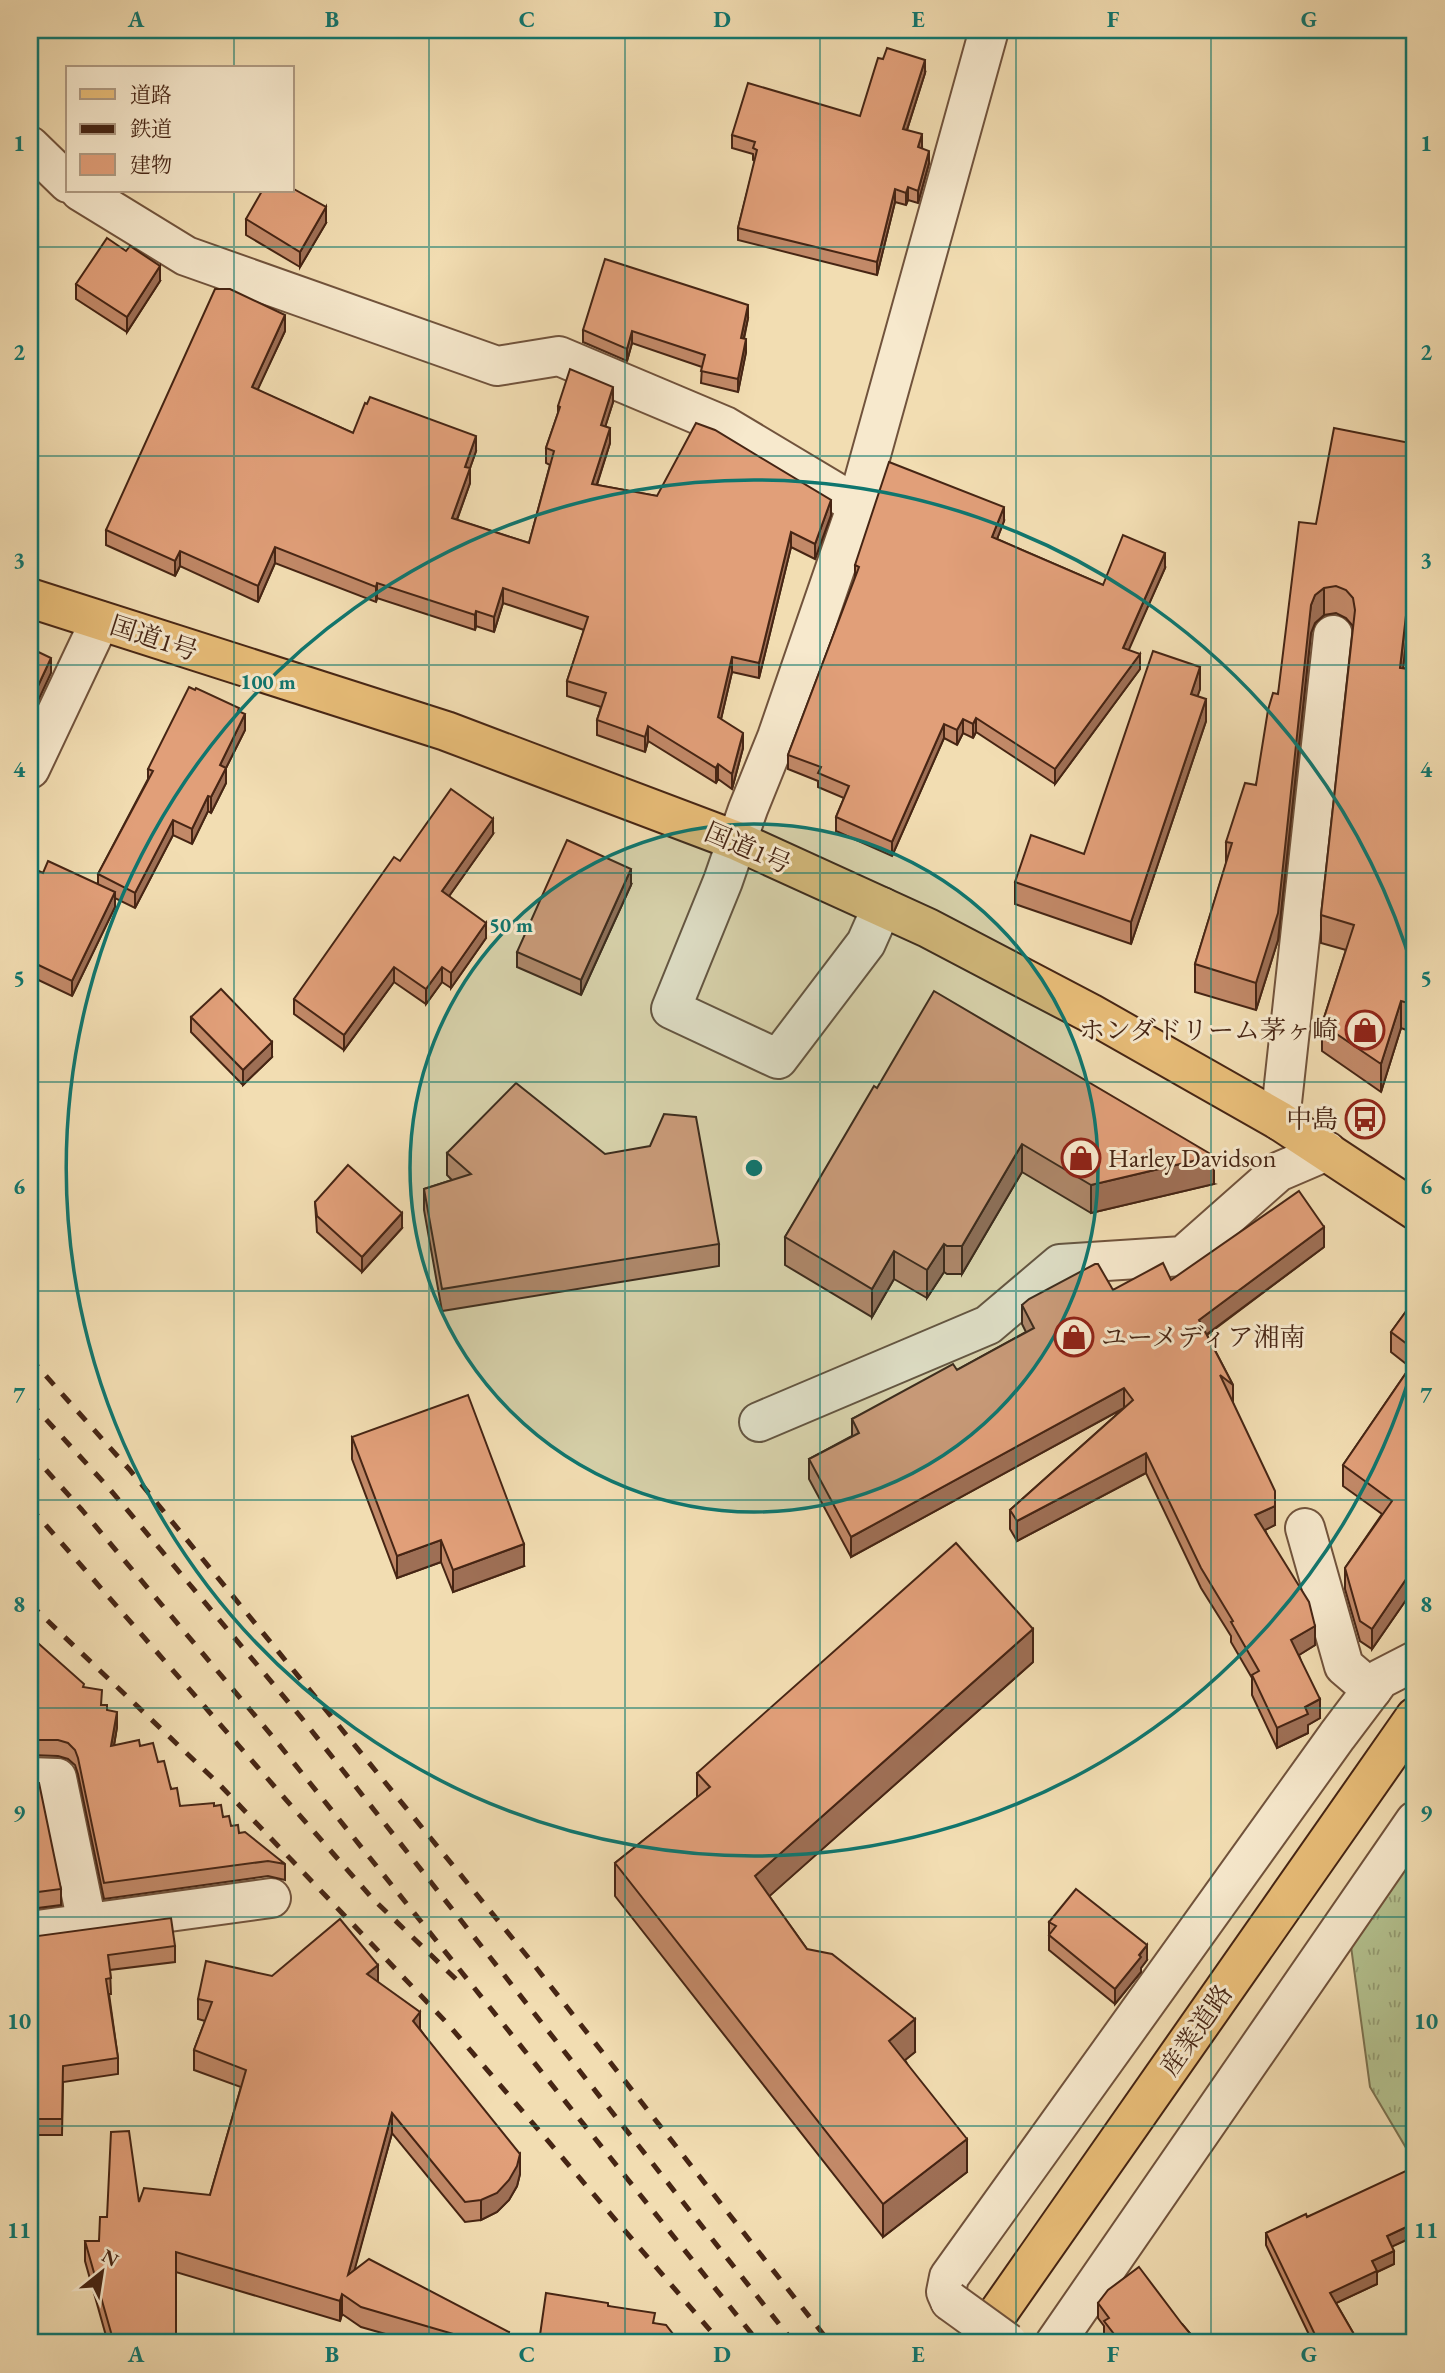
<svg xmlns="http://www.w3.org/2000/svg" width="1445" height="2373" font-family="'EB Garamond','Noto Serif JP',serif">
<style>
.grass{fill:url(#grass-tufts);stroke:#7d7452;stroke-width:2}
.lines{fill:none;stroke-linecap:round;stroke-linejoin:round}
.minor-casing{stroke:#71533c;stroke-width:42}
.major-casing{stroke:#462514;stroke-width:42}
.highway-casing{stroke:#462514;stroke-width:42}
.minor{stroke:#f7e9cd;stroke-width:38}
.major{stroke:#e9be79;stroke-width:38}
.highway{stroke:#e9be79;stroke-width:38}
.rail{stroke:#462514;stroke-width:5;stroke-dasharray:12 12;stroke-linecap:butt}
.minor-bridge-casing{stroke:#71533c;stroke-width:42;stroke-linecap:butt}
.minor-bridge{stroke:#f7e9cd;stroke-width:38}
.wall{fill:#c28968;stroke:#462514;stroke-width:2}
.shaded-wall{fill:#9e6f55;stroke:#462514;stroke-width:2}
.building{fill:#e19f79;stroke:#462514;stroke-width:2}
.grid{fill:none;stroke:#0f766e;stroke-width:2;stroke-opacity:0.55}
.ring{fill:none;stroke:#0f766e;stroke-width:3.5}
.labels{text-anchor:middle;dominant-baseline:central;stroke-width:6;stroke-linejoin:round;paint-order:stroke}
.street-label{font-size:26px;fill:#462514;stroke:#f7e9cd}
.poi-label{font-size:26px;fill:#462514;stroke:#f7e9cd;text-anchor:end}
.centre{fill:#0f766e;stroke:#f7e9cd;stroke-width:3.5}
.ring-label{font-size:21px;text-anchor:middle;font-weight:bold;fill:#0f766e;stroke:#f7e9cd;stroke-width:6;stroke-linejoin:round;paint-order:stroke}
.neatline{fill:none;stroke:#0f766e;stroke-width:2.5}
.grid-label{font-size:23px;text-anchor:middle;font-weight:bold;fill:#0f766e}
</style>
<defs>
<pattern id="grass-tufts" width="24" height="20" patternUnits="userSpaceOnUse" patternTransform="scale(1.75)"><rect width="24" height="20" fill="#b4c290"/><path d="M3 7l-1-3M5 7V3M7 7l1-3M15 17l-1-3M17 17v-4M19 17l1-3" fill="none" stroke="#949d74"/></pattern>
</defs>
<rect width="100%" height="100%" fill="#f2ddb2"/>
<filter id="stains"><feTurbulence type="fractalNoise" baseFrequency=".00286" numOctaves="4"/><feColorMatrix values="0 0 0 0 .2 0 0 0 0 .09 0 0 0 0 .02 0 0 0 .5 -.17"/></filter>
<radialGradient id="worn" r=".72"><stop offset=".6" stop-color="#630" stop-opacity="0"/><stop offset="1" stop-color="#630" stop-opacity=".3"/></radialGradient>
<path class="grass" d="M1415,1842V2163L1370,2087L1350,1939Z"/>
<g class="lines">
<defs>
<g id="minor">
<path d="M30,146L68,183"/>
<path d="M80,191L186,256L497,366L559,356L725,426L857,505"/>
<path d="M30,769L100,621"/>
<path d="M882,907L866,943L778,1059L671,1009L723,881L748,809L777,737L857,505L989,30"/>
<path d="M1280,1121L1333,635"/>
<path d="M759,1422L988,1325L1060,1264L1183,1256L1278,1172L1327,1151"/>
<path d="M1305,1528L1344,1666L1372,1690"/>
<path d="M30,1777L57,1778L87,1923"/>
<path d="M30,1931L271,1898"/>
<path d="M950,2301L946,2292L949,2277L1337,1736L1380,1679L1415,1661"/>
<path d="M1055,2343L1415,1821"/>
</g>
<path id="major" d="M977,2343L1415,1717"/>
<path id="highway" d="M30,598L446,731L737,841L928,928L1090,1013L1280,1121L1415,1210"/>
</defs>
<use href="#minor" class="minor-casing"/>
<use href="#major" class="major-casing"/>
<use href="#highway" class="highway-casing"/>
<use href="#minor" class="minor"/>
<use href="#major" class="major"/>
<use href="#highway" class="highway"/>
<g class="rail">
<path d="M30,1358L129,1469L527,1956L830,2343"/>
<path d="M30,1402L108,1487L300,1716L794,2343"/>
<path d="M30,1452L82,1510L273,1737L759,2343"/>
<path d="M30,1507L372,1898L464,1987"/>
<path d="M30,1604L219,1784L447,2023L721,2343"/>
</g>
<defs>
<path id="minor-bridge" d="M950,2301L1008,2343"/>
</defs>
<use href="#minor-bridge" class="minor-bridge-casing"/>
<use href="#minor-bridge" class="minor-bridge"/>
</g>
<g class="wall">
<path d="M925,73L907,130L922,147L921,148L929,163L918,203L908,200L906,205L895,202L877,275L738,240V228L755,161L753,160V154L732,148V135L860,116Z"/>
<path d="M246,219L326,223L300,267L246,235Z"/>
<path d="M160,281L127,332L76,299V284Z"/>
<path d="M748,318L744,339L746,352L738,392L701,383L702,367L632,343L627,361L583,342V330Z"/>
<path d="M285,331L257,390L353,433L476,451L470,468V483L457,520L529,543L550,465L546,463V448L558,413V406L613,402L605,427L610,443L597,485L657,496L831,515L815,559L791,547L759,678L732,672L721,719L743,748L732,789L718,779L716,783L648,741L645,752L597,735V720L601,707L567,696V681L584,630L503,603L494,632L476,626L475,630L377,598L376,602L275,563L258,602L180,566L175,576L106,545V530Z"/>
<path d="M1415,444V626L1408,625L1403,668L1415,670V1033L1401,1028L1381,1092L1322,1051V1024L1346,950L1321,943V915L1353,626L1346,618L1336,613L1324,615L1315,623L1311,633L1278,940L1256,1010L1195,992V964L1226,864V842L1256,785L1278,694L1316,524Z"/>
<path d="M1004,521L997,539L1103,585L1165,568L1128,650L1140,669L1055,784L976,732L973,738L963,733L957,745L944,738L892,856L836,831V817L844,798L818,787V781L788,769V755L855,578V565Z"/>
<path d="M1200,689L1197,696L1206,721L1131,944L1015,904V882L1084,854Z"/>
<path d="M239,711L245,730L226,768V783L211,813L208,811L192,844L173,835L135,908L115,898V907L72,996L30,976V881L33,883L43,873L98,884V874L148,779V769Z"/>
<path d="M493,834L449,896L486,938L451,988L442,982L426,1004L394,982L344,1050L294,1014V999L400,861Z"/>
<path d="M631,885L581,995L517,967V952Z"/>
<path d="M191,1017L272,1057L243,1085L191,1032Z"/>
<path d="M877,1088L1214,1184L1091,1213L1022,1172L962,1274H947L944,1272L927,1298L894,1279L872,1317L785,1265V1237Z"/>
<path d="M447,1153L719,1244V1266L442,1311L424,1210V1189L452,1180L447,1175Z"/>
<path d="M315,1202L402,1228L362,1272L317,1232Z"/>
<path d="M1324,1247L1207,1335L1233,1385V1403L1275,1525L1265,1530L1315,1645L1299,1655L1320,1718L1308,1725V1733L1277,1748L1252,1695V1678L1231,1642V1636L1201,1588L1146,1473L1017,1541L1010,1529V1510L1124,1408L851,1557L809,1479V1459L852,1436V1419L957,1370L1026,1332L1022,1324V1305L1171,1280Z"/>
<path d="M1415,1299V1587L1372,1649L1360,1641L1345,1589V1568L1382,1514L1343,1486V1465L1410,1367L1391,1352V1332Z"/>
<path d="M352,1437L524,1566L453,1592L441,1562L397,1578L352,1459Z"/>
<path d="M30,1636L107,1710L117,1727L114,1746H140L158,1762L180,1806H214L231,1826L239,1833L285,1864V1880L268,1876L104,1899L78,1774L75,1765L68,1759L58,1756L30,1755Z"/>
<path d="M1033,1662L769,1896L807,1949L915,2052L905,2060L967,2172L883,2237L615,1896V1863L697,1798V1773Z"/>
<path d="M30,1782L61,1889V1905L30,1909Z"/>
<path d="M1049,1922L1147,1960L1141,1968V1972L1115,2004L1049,1950Z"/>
<path d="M30,1937L175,1946V1962L110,1970L111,1994H109L118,2058V2074L63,2082L62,2135H30Z"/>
<path d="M272,1976L378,1982L420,2029L520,2174L517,2186L509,2200L497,2212L481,2220L465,2222L392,2133L354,2270L509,2343H417L361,2327L342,2314L340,2321L176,2272V2343H108L85,2261V2241H99L107,2217L139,2202L210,2195L241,2087L194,2070V2050L205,2021L198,2019V1999Z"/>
<path d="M1415,2180V2236L1392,2246L1394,2264L1377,2272V2284L1336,2303L1359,2343H1313L1266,2245V2233L1307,2217Z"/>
<path d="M1098,2303L1182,2324L1198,2343H1110L1104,2336V2326L1098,2318Z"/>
<path d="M608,2306L655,2324L680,2343H540V2335Z"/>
</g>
<g class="shaded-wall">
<path d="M925,60V73L903,142V129Z"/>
<path d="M922,134V147L918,160V147Z"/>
<path d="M929,151V163L918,203V191Z"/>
<path d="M908,187V200L906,205V193Z"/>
<path d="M895,189V202L877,275V262Z"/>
<path d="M326,207V223L300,267V252Z"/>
<path d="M160,266V281L127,332V317Z"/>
<path d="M748,305V318L741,350V338Z"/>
<path d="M285,315V331L252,402V387Z"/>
<path d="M632,331V343L627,361V349Z"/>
<path d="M746,339V352L738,392V379Z"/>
<path d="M613,387V402L601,440V425Z"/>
<path d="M610,428V443L592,499V484Z"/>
<path d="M476,436V451L465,482V467Z"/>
<path d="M470,468V483L452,533V518Z"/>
<path d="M831,500V515L815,559V544Z"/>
<path d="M1004,507V521L992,552V537Z"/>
<path d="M791,532V547L759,678V663Z"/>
<path d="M275,547V563L258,602V586Z"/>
<path d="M180,551V566L175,576V561Z"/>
<path d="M1165,553V568L1123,663V648Z"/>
<path d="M377,583V598L376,602V587Z"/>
<path d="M503,588V603L494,632V617Z"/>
<path d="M1324,588V615L1315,623L1311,633L1278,940L1256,1010V983L1311,605L1315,595Z"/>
<path d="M1408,598V625L1400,695V668Z"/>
<path d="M476,611V626L475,630V615Z"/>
<path d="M1140,654V669L1055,784V769Z"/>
<path d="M732,657V672L718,732V717Z"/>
<path d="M51,658V673L30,718V703Z"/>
<path d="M1200,667V689L1191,716V694Z"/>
<path d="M1206,699V721L1131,944V922Z"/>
<path d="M245,714V730L220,780V765Z"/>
<path d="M976,718V732L973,738V724Z"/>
<path d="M963,719V733L957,745V730Z"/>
<path d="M944,724V738L892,856V842Z"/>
<path d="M648,726V741L645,752V737Z"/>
<path d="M743,733V748L732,789V774Z"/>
<path d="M718,764V779L716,783V768Z"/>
<path d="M226,768V783L211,813V797Z"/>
<path d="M208,796V811L192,844V829Z"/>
<path d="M493,819V834L442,906V891Z"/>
<path d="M173,820V835L135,908V893Z"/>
<path d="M631,869V885L581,995V980Z"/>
<path d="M115,892V907L72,996V981Z"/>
<path d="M486,923V938L451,988V973Z"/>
<path d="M394,967V982L344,1050V1035Z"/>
<path d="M442,967V982L426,1004V989Z"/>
<path d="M1401,1001V1028L1381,1092V1064Z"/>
<path d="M272,1042V1057L243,1085V1070Z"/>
<path d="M1022,1144V1172L962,1274V1246Z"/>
<path d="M1214,1156V1184L1091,1213V1185Z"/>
<path d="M402,1213V1228L362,1272V1257Z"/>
<path d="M1324,1227V1247L1199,1340V1320Z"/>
<path d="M944,1244V1272L927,1298V1270Z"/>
<path d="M894,1251V1279L872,1317V1289Z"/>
<path d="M1124,1388V1408L851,1557V1537Z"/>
<path d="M1146,1453V1473L1017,1541V1521Z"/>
<path d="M1275,1506V1525L1255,1535V1515Z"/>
<path d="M441,1540V1562L397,1578V1556Z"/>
<path d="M524,1544V1566L453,1592V1570Z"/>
<path d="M1415,1566V1587L1372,1649V1629Z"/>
<path d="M1315,1626V1645L1291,1660V1640Z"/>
<path d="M1033,1629V1662L755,1909V1876Z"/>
<path d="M1320,1699V1718L1308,1725V1733L1277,1748V1728L1305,1707Z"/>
<path d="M117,1712V1727L111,1762V1746Z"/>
<path d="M31,1739V1755H30V1740Z"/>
<path d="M1147,1945V1960L1141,1968V1972L1115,2004V1989Z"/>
<path d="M378,1965V1985L367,1974Z"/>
<path d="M420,2012V2032L413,2021Z"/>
<path d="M915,2019V2052L889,2073V2041Z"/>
<path d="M392,2113V2133L348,2294V2275Z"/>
<path d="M967,2139V2172L883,2237V2204Z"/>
<path d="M520,2154V2174L517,2186L509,2200L497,2212L481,2220V2200Z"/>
<path d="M1415,2223V2236L1387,2249V2236Z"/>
<path d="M1394,2251V2264L1377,2272V2284L1330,2306V2293L1372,2261Z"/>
<path d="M342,2294V2314L340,2321V2301Z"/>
<path d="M509,2332V2343H504Z"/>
</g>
<g class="building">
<path d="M887,48L925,60L903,129L922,134L918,147L929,151L918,191L908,187L906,193L895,189L877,262L738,228L757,150L753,148L755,142L732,135L748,83L860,116L878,58L883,59Z"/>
<path d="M292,188L326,207L300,252L246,219L262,191H292Z"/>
<path d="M107,238L126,251L130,246L160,266L127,317L76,284Z"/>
<path d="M605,259L748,305L741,338L746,339L738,379L701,371L705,355L632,331L627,349L583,330Z"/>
<path d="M215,289H230L285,315L252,387L353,433L365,403L367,404L370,397L476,436L465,467L470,468L452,518L529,543L554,451L546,448L560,407L558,406L570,369L613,387L601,425L610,428L592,484L657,496L696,423L715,430L831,500L815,544L791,532L759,663L732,657L718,717L743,733L732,774L718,764L716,768L648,726L645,737L597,720L606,693L567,681L588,617L503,588L494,617L476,611L475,615L377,583L376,587L275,547L258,586L180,551L175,561L106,530Z"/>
<path d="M1334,428L1415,444V599L1408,598L1400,668L1415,670V1005L1401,1001L1381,1064L1322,1024L1354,925L1321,915L1355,610L1353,598L1346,590L1336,586L1324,588L1315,595L1311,605L1278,913L1256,983L1195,964L1232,843L1226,842L1245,783L1256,785L1268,710L1273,693L1278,694L1299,522L1316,524Z"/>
<path d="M889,462L1004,507L992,537L1103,585L1123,535L1165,553L1123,648L1140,654L1055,769L976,718L973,724L963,719L957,730L944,724L892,842L836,817L849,786L818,773L821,767L788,755L859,567L855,565Z"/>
<path d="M30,648L51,658L30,703Z"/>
<path d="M1153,651L1200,667L1191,694L1206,699L1131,922L1015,882L1031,835L1084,854Z"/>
<path d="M189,687L195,690L196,688L239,708L238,711L245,714L220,765L226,768L211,797L208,796L192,829L173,820L135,893L98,874L153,771L148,769Z"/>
<path d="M451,789L493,819L442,891L486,923L451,973L442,967L426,989L394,967L344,1035L294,999L394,857L400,861Z"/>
<path d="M567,840L631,869L581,980L517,952Z"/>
<path d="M48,861L115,892L72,981L30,961V881L33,883L39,871L43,873Z"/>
<path d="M221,989L272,1042L243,1070L191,1017Z"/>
<path d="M934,991L1214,1156L1091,1185L1022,1144L962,1246H947L944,1244L927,1270L894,1251L872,1289L785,1237L874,1086L877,1088Z"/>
<path d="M516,1083L605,1154L650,1146L664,1114L696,1117L719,1244L442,1289L424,1189L471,1174L447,1153Z"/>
<path d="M348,1165L402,1213L362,1257L317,1216L315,1202Z"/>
<path d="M1299,1191L1324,1227L1199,1320L1233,1385L1220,1375L1275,1491V1506L1255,1515L1309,1602L1315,1626L1291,1640L1320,1699L1305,1707L1308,1714L1277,1728L1252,1675L1259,1671L1231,1622L1233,1621L1201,1568L1146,1453L1017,1521L1010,1510L1133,1400L1124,1388L851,1537L809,1459L859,1433L852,1419L953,1364L957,1370L1034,1328L1022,1305L1029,1299L1095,1264H1098L1113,1290L1163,1263L1171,1280Z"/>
<path d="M1415,1299V1350L1391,1332Z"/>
<path d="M1415,1360V1566L1372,1629L1360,1621L1345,1568L1392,1501L1343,1465Z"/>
<path d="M468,1395L524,1544L453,1570L441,1540L397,1556L352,1437Z"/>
<path d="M956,1543L1033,1629L755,1876L807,1949L832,1954L915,2019L889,2041L967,2139L883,2204L615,1863L710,1787L697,1773Z"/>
<path d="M30,1636L84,1684L83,1687L102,1690L101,1705H107V1710L117,1712L111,1746L139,1740L140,1746L153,1743L158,1762L164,1761L171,1789L177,1788L180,1806L214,1803V1806L221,1805L223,1817L229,1816L231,1826L238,1825L239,1833L245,1832L285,1864L268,1861L104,1883L78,1758L75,1750L68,1743L58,1740H30Z"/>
<path d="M30,1782L39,1783L61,1889L30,1893Z"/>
<path d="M1076,1889L1147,1945L1139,1955L1141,1957L1115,1989L1049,1935L1056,1926L1049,1922Z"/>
<path d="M171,1918L175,1946L108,1955L111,1978L106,1979L118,2058L63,2066L62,2119H30V1937Z"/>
<path d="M340,1919L378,1965L367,1974L420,2012L413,2021L520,2154L517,2166L509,2180L497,2193L481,2200L465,2202L392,2113L348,2275L369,2259L509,2332L504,2343H484L361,2307L342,2294L340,2301L176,2252V2343H114L85,2241H99L100,2217H107L111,2132L129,2131L139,2202L144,2188L210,2195L246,2070L194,2050L212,2002L198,1999L206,1961L272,1976Z"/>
<path d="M1410,2169L1415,2180V2223L1387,2236L1394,2251L1372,2261L1377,2271L1330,2293L1359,2343H1319L1266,2233L1306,2214L1307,2217Z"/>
<path d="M1139,2267L1182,2324L1198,2343H1121L1104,2321L1109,2318L1098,2303L1108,2290Z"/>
<path d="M546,2293L608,2303V2306L655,2313L653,2323L666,2325L680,2343H574L575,2340L540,2335Z"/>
<path d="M30,2335L74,2336V2343H30Z"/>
</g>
<path class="grid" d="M234,30V68M429,30V2343M625,30V2343M820,30V2343M1016,30V2343M1211,30V2343M234,191V2343M30,247H1415M30,456H1415M30,665H1415M30,873H1415M30,1082H1415M30,1291H1415M30,1500H1415M30,1708H1415M30,1917H1415M30,2126H1415"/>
<circle cx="754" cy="1168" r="344" fill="#0f766e" fill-opacity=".12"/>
<g class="ring">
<circle cx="754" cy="1168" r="344"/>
<path d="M1414 1363A688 688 0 1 1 1414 973"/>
</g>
<defs>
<symbol id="shop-ring" viewBox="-11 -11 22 22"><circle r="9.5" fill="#f7e9cd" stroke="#8f2418" stroke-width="1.5"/><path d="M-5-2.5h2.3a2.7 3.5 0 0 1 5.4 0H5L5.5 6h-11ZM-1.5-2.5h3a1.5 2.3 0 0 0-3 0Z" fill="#8f2418"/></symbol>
<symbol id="bus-ring" viewBox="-11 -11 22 22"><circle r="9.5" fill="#f7e9cd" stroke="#8f2418" stroke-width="1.5"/><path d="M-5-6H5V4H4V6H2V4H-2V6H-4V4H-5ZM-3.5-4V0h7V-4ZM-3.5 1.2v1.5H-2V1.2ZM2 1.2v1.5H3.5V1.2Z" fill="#8f2418"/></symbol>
</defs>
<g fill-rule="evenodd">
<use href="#shop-ring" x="1343" y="1008" width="44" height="44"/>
<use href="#bus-ring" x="1343" y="1097" width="44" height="44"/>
<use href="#shop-ring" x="1059" y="1136" width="44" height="44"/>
<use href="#shop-ring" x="1052" y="1315" width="44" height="44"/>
</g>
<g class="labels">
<g class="street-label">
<text transform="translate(154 638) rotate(18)">国道1号</text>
<text transform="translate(748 848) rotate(23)">国道1号</text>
<text transform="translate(1196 2030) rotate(-55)">産業道路</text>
</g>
<g class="poi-label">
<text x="1338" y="1030">ホンダドリーム茅ヶ崎</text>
<text x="1338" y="1119">中島</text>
<text x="1108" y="1158" text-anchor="start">Harley Davidson</text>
<text x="1101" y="1337" text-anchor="start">ユーメディア湘南</text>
</g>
</g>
<circle cx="754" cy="1168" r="10" class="centre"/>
<g class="ring-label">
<text x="268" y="689">100 m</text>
<text x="511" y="932">50 m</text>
</g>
<rect width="1445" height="2373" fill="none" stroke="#f2ddb2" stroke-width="77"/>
<rect x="66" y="66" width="228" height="126" fill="#f7e9cd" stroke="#b09b83" stroke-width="2"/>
<rect x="80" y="89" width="35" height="10" fill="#e9be79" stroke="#b09b83" stroke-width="2"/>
<text x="130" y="102" font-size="21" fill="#462514">道路</text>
<rect x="80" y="124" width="35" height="10" fill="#462514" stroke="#b09b83" stroke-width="2"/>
<text x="130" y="136" font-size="21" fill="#462514">鉄道</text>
<rect x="80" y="154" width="35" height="21" fill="#e19f79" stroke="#b09b83" stroke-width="2"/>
<text x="130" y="172" font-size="21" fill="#462514">建物</text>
<g transform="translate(102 2272) rotate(30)" stroke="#f7e9cd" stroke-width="5" paint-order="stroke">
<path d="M0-5L12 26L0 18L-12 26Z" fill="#462514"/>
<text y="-10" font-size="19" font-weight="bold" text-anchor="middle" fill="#462514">N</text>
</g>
<rect x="38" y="38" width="1368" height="2296" class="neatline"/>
<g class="grid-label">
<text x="136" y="27">A</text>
<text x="332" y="27">B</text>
<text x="527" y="27">C</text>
<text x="722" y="27">D</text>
<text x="918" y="27">E</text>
<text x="1113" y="27">F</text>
<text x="1309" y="27">G</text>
<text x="19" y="151">1</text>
<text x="1426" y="151">1</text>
<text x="19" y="360">2</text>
<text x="1426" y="360">2</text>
<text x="19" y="568">3</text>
<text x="1426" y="568">3</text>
<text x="19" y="777">4</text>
<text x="1426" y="777">4</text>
<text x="19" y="986">5</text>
<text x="1426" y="986">5</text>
<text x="19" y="1194">6</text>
<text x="1426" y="1194">6</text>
<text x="19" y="1403">7</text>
<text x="1426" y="1403">7</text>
<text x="19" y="1612">8</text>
<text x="1426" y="1612">8</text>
<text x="19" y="1821">9</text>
<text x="1426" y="1821">9</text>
<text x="19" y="2029">10</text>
<text x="1426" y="2029">10</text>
<text x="19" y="2238">11</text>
<text x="1426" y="2238">11</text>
<text x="136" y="2362">A</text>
<text x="332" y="2362">B</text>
<text x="527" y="2362">C</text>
<text x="722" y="2362">D</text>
<text x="918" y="2362">E</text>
<text x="1113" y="2362">F</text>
<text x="1309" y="2362">G</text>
</g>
<rect width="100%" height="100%" filter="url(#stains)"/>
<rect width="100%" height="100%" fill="url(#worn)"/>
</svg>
